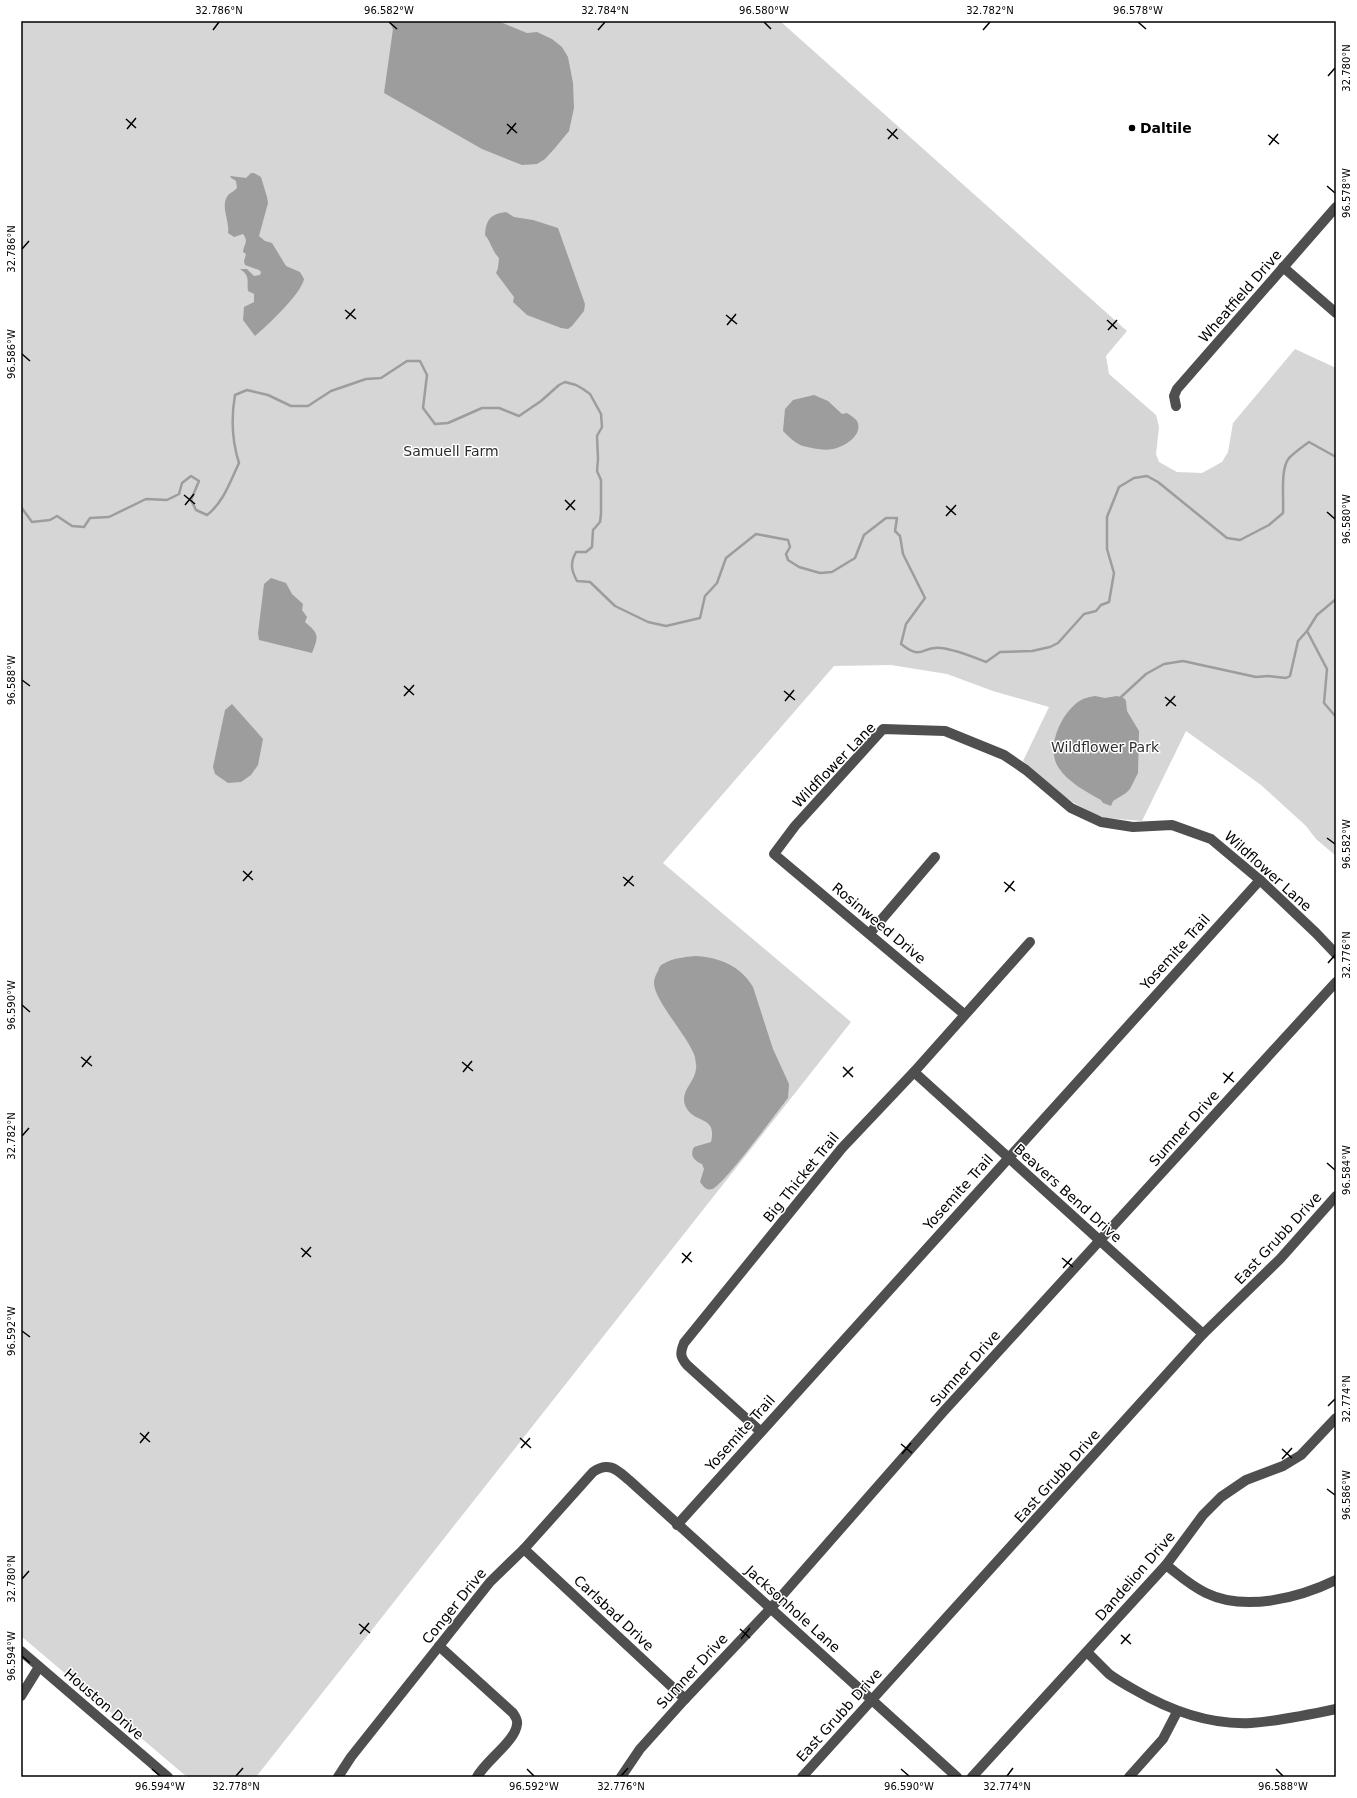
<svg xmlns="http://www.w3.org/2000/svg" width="1357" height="1798" font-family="'DejaVu Sans',sans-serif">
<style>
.green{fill:#d6d6d6}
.water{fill:#9d9d9d}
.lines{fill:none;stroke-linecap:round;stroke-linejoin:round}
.stream{stroke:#9d9d9d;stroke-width:2.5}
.minor{stroke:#4f4f4f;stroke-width:10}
.ticks{fill:none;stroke:#000;stroke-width:1.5}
.poi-dot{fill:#000;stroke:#fff;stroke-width:1.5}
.labels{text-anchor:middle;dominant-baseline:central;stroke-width:3;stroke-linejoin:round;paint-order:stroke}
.poi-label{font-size:14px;font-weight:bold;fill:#000;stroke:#fff;text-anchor:start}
.street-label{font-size:14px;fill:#000;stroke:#fff}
.park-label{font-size:14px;fill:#2d2d2d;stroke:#fff}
.neatline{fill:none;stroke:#000;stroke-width:1.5}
.ticks-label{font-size:10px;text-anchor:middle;fill:#000}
</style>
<rect width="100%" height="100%" fill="#fff"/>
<path class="green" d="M21,21H780L1127,331L1106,356L1109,374L1156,415L1159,427L1156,454L1159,462L1177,472L1202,473L1222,462L1228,452L1233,423L1295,349L1336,368V856L1316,839L1306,826L1261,785L1186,731L1142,821L1106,818L1094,814L1074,803L1061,794L1023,761L1049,707L993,691L947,674L891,665L834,666L663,863L851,1022L256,1777H187L21,1636Z"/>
<g class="water">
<path d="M389,21H498L527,33L537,32L552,39L562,47L568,57L573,83L574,108L569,131L555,148L545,159L537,164L522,165L482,149L384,93L393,29Z"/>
<path d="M251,173H254L261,177L267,197L268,203L259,236L265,241L272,243L286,266L300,272L304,279C301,294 268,325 255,336L243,320L244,307L254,302V294L248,291C247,279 250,276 240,269H247L254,276L260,275L261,272L259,270L245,265L244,261L246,254L243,252C244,243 249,242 243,234L234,237L228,233C230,220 219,205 229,194C232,192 234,191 237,188L236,181L230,177L231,176L246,178Z"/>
<path d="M506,212L514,217L533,220L558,228L585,304L584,311L572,326L568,329L561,328L527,315L513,302L514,297L496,273L498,268L499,258C492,251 491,242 485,235C486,220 490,214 506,212Z"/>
<path d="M814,395L828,401L842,414L847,413C850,415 855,418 857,421C864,435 844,447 833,449C823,451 812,448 803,446C796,444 788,436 783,431L785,409L793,400Z"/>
<path d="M271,578L286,583L292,594L303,604L302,610L307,617L305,622C319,634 319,636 312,653L259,640L258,633L264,584Z"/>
<path d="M1095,696L1105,698L1117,696L1124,698L1126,701L1127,711L1139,731L1138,773L1130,789L1126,793L1113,801L1111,806L1103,803L1101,800C1085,791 1069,783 1058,767C1046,747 1061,714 1078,702C1083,698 1090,697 1095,696Z"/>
<path d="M232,704L263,739L258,765L251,775L241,782L228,783L215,774L213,767L225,710Z"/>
<path d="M695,956C719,957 741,966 753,987L773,1049L789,1084L788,1098C777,1112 722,1187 712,1189C706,1191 703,1186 700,1182L704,1169L702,1164C695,1161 689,1156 694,1147L711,1142C717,1116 697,1124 687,1109C677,1093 695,1083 696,1069C697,1066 695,1060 695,1057C689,1037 653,1000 654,982C654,978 656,975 658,971C659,968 660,965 663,964C673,958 685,957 695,956Z"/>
</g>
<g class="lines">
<g class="stream">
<path d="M21,507L32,522L50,520L57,516L72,526L84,527L90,518L109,517L146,499L167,500L179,494L182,483L191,476L199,481L191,500L196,510L207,515C223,503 230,482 239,463C232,441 231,418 235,395L247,390L268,395L291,406H308L331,391L366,379L381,378L407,361H420L427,375L423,408L435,424L448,423L482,408H499L519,416L541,401L559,385L565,382L576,385L583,389L590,394L595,403L601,414L602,427L597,436L598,459L597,471L601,480V514L600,522L593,530L592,547L586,552H576C570,563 571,570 577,581L590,582L615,606L648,622L666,626L700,618L705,596L717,583L726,558L756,534L788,540L790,547L786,554L788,560L799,567L820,573L832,572L855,558L864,535L886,518H897L895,531L900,536L903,554L925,598L906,624L901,644C924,662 921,645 941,648C957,650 971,656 986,662L1000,652L1032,651L1050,647L1058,643L1084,614L1096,611L1101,605L1109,602L1114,573L1107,549V517L1119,487L1134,478L1147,476L1158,482L1227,538L1240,540L1269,525L1283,513C1284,498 1280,469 1289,458C1295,452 1302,447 1309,442L1336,457"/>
<path d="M1336,599L1317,615L1307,631L1327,669L1324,703L1336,717"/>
<path d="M1121,697L1146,674L1164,664L1183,661L1256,677L1268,676L1286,678L1290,676L1298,641L1307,631"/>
</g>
<g class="minor">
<path d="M1283,267L1336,313"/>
<path d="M1176,406L1174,396L1177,389L1336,207"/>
<path d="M870,933L935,857"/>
<path d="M964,1014L774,854L795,826L883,729L945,731L1004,755L1026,770L1071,808L1101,822L1133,827L1172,825L1211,839L1260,880L1316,933L1336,954"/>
<path d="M914,1072L1203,1334"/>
<path d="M760,1431L687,1365C680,1357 680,1353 684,1343L842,1148L914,1072L1030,942"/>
<path d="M677,1525L1260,880"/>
<path d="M524,1549L685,1699"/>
<path d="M1166,1565C1179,1575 1191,1586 1206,1593C1245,1612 1299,1598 1336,1580"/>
<path d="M439,1646L513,1713C515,1716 518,1720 517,1724C516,1741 485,1761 477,1777"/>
<path d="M21,1651L168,1777"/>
<path d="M1087,1652C1095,1660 1102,1667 1109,1674C1117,1680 1126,1685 1135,1690C1171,1711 1209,1725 1251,1723C1280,1721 1308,1715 1336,1709"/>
<path d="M21,1696L39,1667"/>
<path d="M338,1777L351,1757L490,1582L524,1549L593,1472C609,1461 617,1470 629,1480L957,1777"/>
<path d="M621,1777L640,1749L685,1699L771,1608L943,1412L1336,982"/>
<path d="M802,1777L1203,1334L1280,1259L1336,1196"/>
<path d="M972,1777L1166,1565L1203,1515L1221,1497L1246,1480L1283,1466L1301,1455L1336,1418"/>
<path d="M1129,1777L1163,1739L1177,1712"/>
</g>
</g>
<path class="ticks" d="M389,22L397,29M764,22L771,29M1138,22L1146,29M213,30L219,22M598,30L605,22M983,30L990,22M1328,76L1335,68M126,119L136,128M507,124L517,133M127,129L136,118M887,129L898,139M507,134L516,123M1268,135L1279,144M888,139L897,129M1269,145L1278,134M1327,186L1335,193M22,249L29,241M345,310L356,319M726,315L737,324M346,319L355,309M1107,320L1117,329M727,325L736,314M1108,330L1117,320M22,354L30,361M184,495L195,504M565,500L575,510M185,505L194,494M946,506L956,515M566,510L575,500M1327,512L1335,519M946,516L956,505M22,680L30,686M404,686L414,695M784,691L795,700M404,696L414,685M1165,697L1176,706M785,701L794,690M1166,706L1175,696M1327,838L1335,844M243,871L253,880M623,877L634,886M243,881L252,871M1004,882L1015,891M624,886L633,876M1005,892L1014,881M1328,963L1335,955M22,1005L30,1012M81,1057L92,1066M462,1062L473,1071M82,1067L91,1056M843,1067L853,1077M463,1072L472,1061M1223,1073L1234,1082M843,1077L853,1067M1224,1083L1233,1072M22,1136L29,1128M1327,1163L1335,1170M301,1248L311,1257M682,1253L692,1262M302,1257L311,1247M1062,1258L1073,1267M682,1263L691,1252M1063,1268L1072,1258M22,1331L30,1337M1328,1406L1335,1399M140,1433L150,1442M520,1438L531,1448M140,1443L149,1432M901,1444L912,1453M521,1448L530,1438M1282,1449L1292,1458M902,1454L911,1443M1282,1459L1292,1448M1327,1489L1335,1495M22,1579L29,1571M359,1624L370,1633M740,1629L750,1638M360,1634L369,1623M1121,1635L1131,1644M741,1639L750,1628M1121,1644L1130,1634M22,1656L30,1663M152,1769L160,1776M527,1769L534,1776M901,1769L909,1776M1276,1769L1283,1776M236,1776L243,1768M621,1776L628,1768M1007,1776L1013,1768"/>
<circle class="poi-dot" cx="1132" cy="128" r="4"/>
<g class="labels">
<g class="poi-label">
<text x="1140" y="128">Daltile</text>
</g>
<g class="street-label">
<text transform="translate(1240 296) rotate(-49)">Wheatfield Drive</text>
<text transform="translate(834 765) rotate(-46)">Wildflower Lane</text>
<text transform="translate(1268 871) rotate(42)">Wildflower Lane</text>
<text transform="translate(879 923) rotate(40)">Rosinweed Drive</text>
<text transform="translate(1175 952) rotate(-48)">Yosemite Trail</text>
<text transform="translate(1184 1128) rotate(-48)">Sumner Drive</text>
<text transform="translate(801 1177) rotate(-51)">Big Thicket Trail</text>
<text transform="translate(958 1192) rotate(-48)">Yosemite Trail</text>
<text transform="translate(1068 1193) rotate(42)">Beavers Bend Drive</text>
<text transform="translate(1278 1238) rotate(-47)">East Grubb Drive</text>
<text transform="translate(965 1368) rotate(-48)">Sumner Drive</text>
<text transform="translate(740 1433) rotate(-48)">Yosemite Trail</text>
<text transform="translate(1057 1476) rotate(-48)">East Grubb Drive</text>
<text transform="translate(1135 1576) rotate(-49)">Dandelion Drive</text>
<text transform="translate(454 1606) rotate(-51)">Conger Drive</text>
<text transform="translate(793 1609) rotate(42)">Jacksonhole Lane</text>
<text transform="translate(614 1613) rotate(43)">Carlsbad Drive</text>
<text transform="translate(692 1671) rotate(-47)">Sumner Drive</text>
<text transform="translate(104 1704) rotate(41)">Houston Drive</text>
<text transform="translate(839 1715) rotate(-48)">East Grubb Drive</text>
</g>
<g class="park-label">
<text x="451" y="451">Samuell Farm</text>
<text x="1105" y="747">Wildflower Park</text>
</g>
</g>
<rect width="1357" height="1798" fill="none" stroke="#ffffff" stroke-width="44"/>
<rect x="22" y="22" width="1313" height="1754" class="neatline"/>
<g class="ticks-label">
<text x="219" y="14">32.786°N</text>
<text x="389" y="14">96.582°W</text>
<text x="605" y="14">32.784°N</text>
<text x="764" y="14">96.580°W</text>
<text x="990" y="14">32.782°N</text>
<text x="1138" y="14">96.578°W</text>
<text transform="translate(1346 68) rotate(-90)" y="4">32.780°N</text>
<text transform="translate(1346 193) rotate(-90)" y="4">96.578°W</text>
<text transform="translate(11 249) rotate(-90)" y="4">32.786°N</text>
<text transform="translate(11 354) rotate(-90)" y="4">96.586°W</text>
<text transform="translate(1346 519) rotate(-90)" y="4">96.580°W</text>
<text transform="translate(11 680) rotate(-90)" y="4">96.588°W</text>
<text transform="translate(1346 844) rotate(-90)" y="4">96.582°W</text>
<text transform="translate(1346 955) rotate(-90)" y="4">32.776°N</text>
<text transform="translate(11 1005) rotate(-90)" y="4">96.590°W</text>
<text transform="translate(11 1136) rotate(-90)" y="4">32.782°N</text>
<text transform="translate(1346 1170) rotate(-90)" y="4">96.584°W</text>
<text transform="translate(11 1331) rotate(-90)" y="4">96.592°W</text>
<text transform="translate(1346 1399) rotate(-90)" y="4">32.774°N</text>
<text transform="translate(1346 1495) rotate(-90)" y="4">96.586°W</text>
<text transform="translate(11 1579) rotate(-90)" y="4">32.780°N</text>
<text transform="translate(11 1656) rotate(-90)" y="4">96.594°W</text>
<text x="160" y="1790">96.594°W</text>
<text x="236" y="1790">32.778°N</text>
<text x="534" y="1790">96.592°W</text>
<text x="621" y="1790">32.776°N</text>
<text x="909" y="1790">96.590°W</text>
<text x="1007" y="1790">32.774°N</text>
<text x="1283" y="1790">96.588°W</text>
</g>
</svg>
